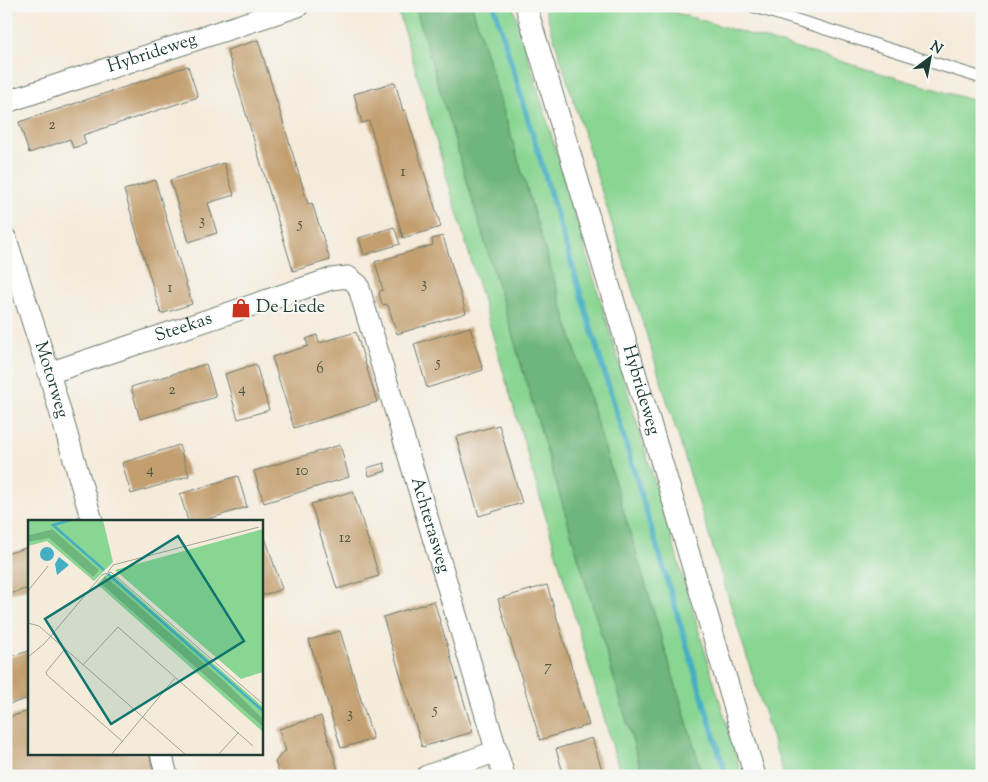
<svg xmlns="http://www.w3.org/2000/svg" width="988" height="782" font-family="'Sorts Mill Goudy',serif">
<style>
.green{fill:#89d592;stroke:#548963}
.forest{fill:#6eb67c;stroke:#467a58}
.lines{fill:none;stroke-linecap:round;stroke-linejoin:round}
.stream{stroke:#44aec3;stroke-width:5.5}
.building{fill:#c39f70}
.service-casing{stroke:#6a7a6e;stroke-width:13}
.minor-casing{stroke:#6a7a6e;stroke-width:23}
.service{stroke:#fff;stroke-width:11}
.minor{stroke:#fff;stroke-width:21}
.labels{text-anchor:middle;dominant-baseline:central;stroke-width:4;stroke-linejoin:round;paint-order:stroke}
.number-label{font-size:15px;fill:#485643}
.street-label{font-size:18px;fill:#1f3d34;stroke:#f6f6f2}
.poi-label{font-size:18px;fill:#1f3d34;stroke:#f6f6f2;text-anchor:start}
.inset-river{fill:none;stroke:#44aec3;stroke-width:2.5}
.inset-road{fill:none;stroke:#9fa598;stroke-width:1}
.view{fill:#0f766e;fill-opacity:0.15;stroke:#0f766e;stroke-width:2.5}
.inset-edge{fill:none;stroke:#1f3d34;stroke-width:2.5}
</style>
<rect width="100%" height="100%" fill="#f6f6f2"/>
<filter id="ink" filterUnits="userSpaceOnUse"><feTurbulence type="fractalNoise" baseFrequency=".02" numOctaves="2"/><feDisplacementMap in="SourceGraphic" scale="10" xChannelSelector="R" yChannelSelector="G"/><feConvolveMatrix kernelMatrix="1 2 1 2 8 2 1 2 1" color-interpolation-filters="sRGB"/></filter>
<filter id="wash" filterUnits="userSpaceOnUse"><feTurbulence type="fractalNoise" baseFrequency=".0096" numOctaves="4" result="noise"/><feDisplacementMap in="SourceGraphic" scale="20" xChannelSelector="R" yChannelSelector="G"/><feGaussianBlur stdDeviation="1.12" result="paint"/><feColorMatrix in="noise" values="0 0 0 0 0 0 0 0 0 0 0 0 0 0 0 0 0 1.4 0 .05"/><feComposite in="paint" operator="in"/></filter>
<g filter="url(#wash)">
<rect width="100%" height="100%" fill="#f5ebdb"/>
<g class="green">
<path d="M397,6H415L643,776H621Z"/>
<path d="M472,6H513L742,776H703Z"/>
<path d="M544,6H653L982,103V776H784Z"/>
</g>
<path class="forest" d="M415,6H472L703,776H643Z"/>
<g class="lines">
<path class="stream" d="M494,6L726,776"/>
</g>
<g id="blocks">
<g class="building">
<path d="M258,40L308,204L312,203L330,260L293,271L227,50Z"/>
<path d="M188,66L198,97L83,135L86,144L73,148L70,139L29,153L19,122Z"/>
<path d="M395,82L403,111L405,110L441,227L403,238L369,121L362,123L354,94Z"/>
<path d="M224,163L234,195L208,203L217,233L189,242L170,180Z"/>
<path d="M155,180L192,304L161,314L124,190Z"/>
<path d="M394,227L400,244L364,255L359,238Z"/>
<path d="M443,236L466,313L397,334L388,305L382,304L379,294L380,291L383,290L375,262L433,245L432,239Z"/>
<path d="M470,327L483,370L427,388L414,344Z"/>
<path d="M356,332L377,402L294,428L272,357L308,346L306,339L317,335L319,343Z"/>
<path d="M206,364L216,397L140,419L131,387Z"/>
<path d="M256,364L269,410L238,419L225,374Z"/>
<path d="M499,425L522,503L479,516L456,437Z"/>
<path d="M179,445L189,476L131,494L122,463Z"/>
<path d="M340,445L349,477L264,503L254,471Z"/>
<path d="M384,463L386,471L369,476L367,468Z"/>
<path d="M238,476L247,507L202,521H188L180,494Z"/>
<path d="M353,491L379,576L337,589L311,504Z"/>
<path d="M261,525L282,589L261,596Z"/>
<path d="M29,547V588L6,595V554Z"/>
<path d="M547,585L589,725L540,740L498,599Z"/>
<path d="M434,601L473,732L422,747L383,617Z"/>
<path d="M340,631L373,739L341,748L309,640Z"/>
<path d="M29,651V698L6,705V658Z"/>
<path d="M29,711V753H149L155,776H6V718Z"/>
<path d="M321,716L340,776H280L275,762L283,752L286,751L279,729Z"/>
<path d="M592,738L604,776H564L556,749Z"/>
</g>
</g>
</g>
<g filter="url(#ink)">
<use href="#blocks" fill-opacity="0" stroke="#6a7a6e" stroke-width="1"/>
<g class="lines">
<defs>
<path id="service" d="M752,6L982,78"/>
<g id="minor">
<path id="s1" d="M526,6L755,776"/>
<path id="s2" d="M6,102L298,6"/>
<path id="s3" d="M6,239L49,373L92,521"/>
<path id="s4" d="M49,373L331,279L348,277L358,285L504,776"/>
<path d="M161,753L167,776"/>
<path d="M427,776L497,751"/>
</g>
</defs>
<use href="#service" class="service-casing"/>
<use href="#minor" class="minor-casing"/>
<use href="#service" class="service"/>
<use href="#minor" class="minor"/>
</g>
</g>
<defs>
<symbol id="shop-bare" viewBox="-9 -9 18 18"><path d="M-5-2.5h2.3a2.7 3.5 0 0 1 5.4 0H5L5.5 6h-11ZM-1.5-2.5h3a1.5 2.3 0 0 0-3 0Z" fill="#c8321e" stroke="#f6f6f2" stroke-width="2.5" paint-order="stroke"/></symbol>
</defs>
<g fill-rule="evenodd">
<use href="#shop-bare" x="227" y="294" width="28" height="28"/>
</g>
<g class="labels">
<g class="number-label">
<text x="52" y="125">2</text>
<text x="403" y="172">1</text>
<text x="202" y="221">3</text>
<text x="300" y="224">5</text>
<text x="424" y="284">3</text>
<text x="170" y="288">1</text>
<text x="438" y="363">5</text>
<text x="320" y="369">6</text>
<text x="242" y="389">4</text>
<text x="172" y="390">2</text>
<text x="150" y="470">4</text>
<text x="302" y="471">10</text>
<text x="345" y="538">12</text>
<text x="548" y="667">7</text>
<text x="435" y="710">5</text>
<text x="350" y="714">3</text>
</g>
<g class="street-label">
<text stroke="none"><textPath href="#s2" startOffset="154">Hybrideweg</textPath></text>
<text stroke="none"><textPath href="#s4" startOffset="142">Steekas</textPath></text>
<text stroke="none"><textPath href="#s3" startOffset="148">Motorweg</textPath></text>
<text stroke="none"><textPath href="#s1" startOffset="401">Hybrideweg</textPath></text>
<text stroke="none"><textPath href="#s4" startOffset="578">Achterasweg</textPath></text>
</g>
<g class="poi-label">
<text x="256" y="308">De Liede</text>
</g>
</g>
<g transform="translate(28 520)">
<rect width="235" height="235" fill="#f5ebdb"/>
<path d="M0,0H75L85,42L66,61L19,21L0,26V22L21,17L65,57L70,50L23,9L0,15ZM235,9V152L213,159L87,50ZM79,54L85,55L235,187V199L78,57L72,63L235,207V212L69,64Z" fill="#89d592"/>
<path d="M24,9L71,50L65,57L21,18L0,22V15ZM77,56L196,161L235,199V207L72,63Z" fill="#6eb67c"/>
<path d="M12 34a7 7 0 1 1 14 0a7 7 0 1 1-14 0ZM31,37L41,45L29,55L27,44Z" fill="#44aec3"/>
<path class="inset-river" d="M43,0L25,5L76,50M80,54L235,191"/>
<path class="inset-road" d="M80,52L85,45L231,7M0,71L20,46M0,103L11,106L158,235M37,129L18,152L19,155L95,222M0,137L16,124L74,55L83,52L235,184M55,145L90,107L225,226M83,235L147,158M190,235L210,213"/>
<path class="view" d="M150,16L216,121L83,204L17,99Z"/>
<rect width="235" height="235" class="inset-edge"/>
</g>
<rect width="988" height="782" fill="none" stroke="#f6f6f2" stroke-width="25"/>
<g transform="translate(930 58) rotate(32)" stroke="#f6f6f2" stroke-width="4" paint-order="stroke">
<path d="M0-4L9 19L0 12L-9 19Z" fill="#1f3d34"/>
<text y="-8" font-size="14" font-weight="bold" text-anchor="middle" fill="#1f3d34">N</text>
</g>
</svg>
